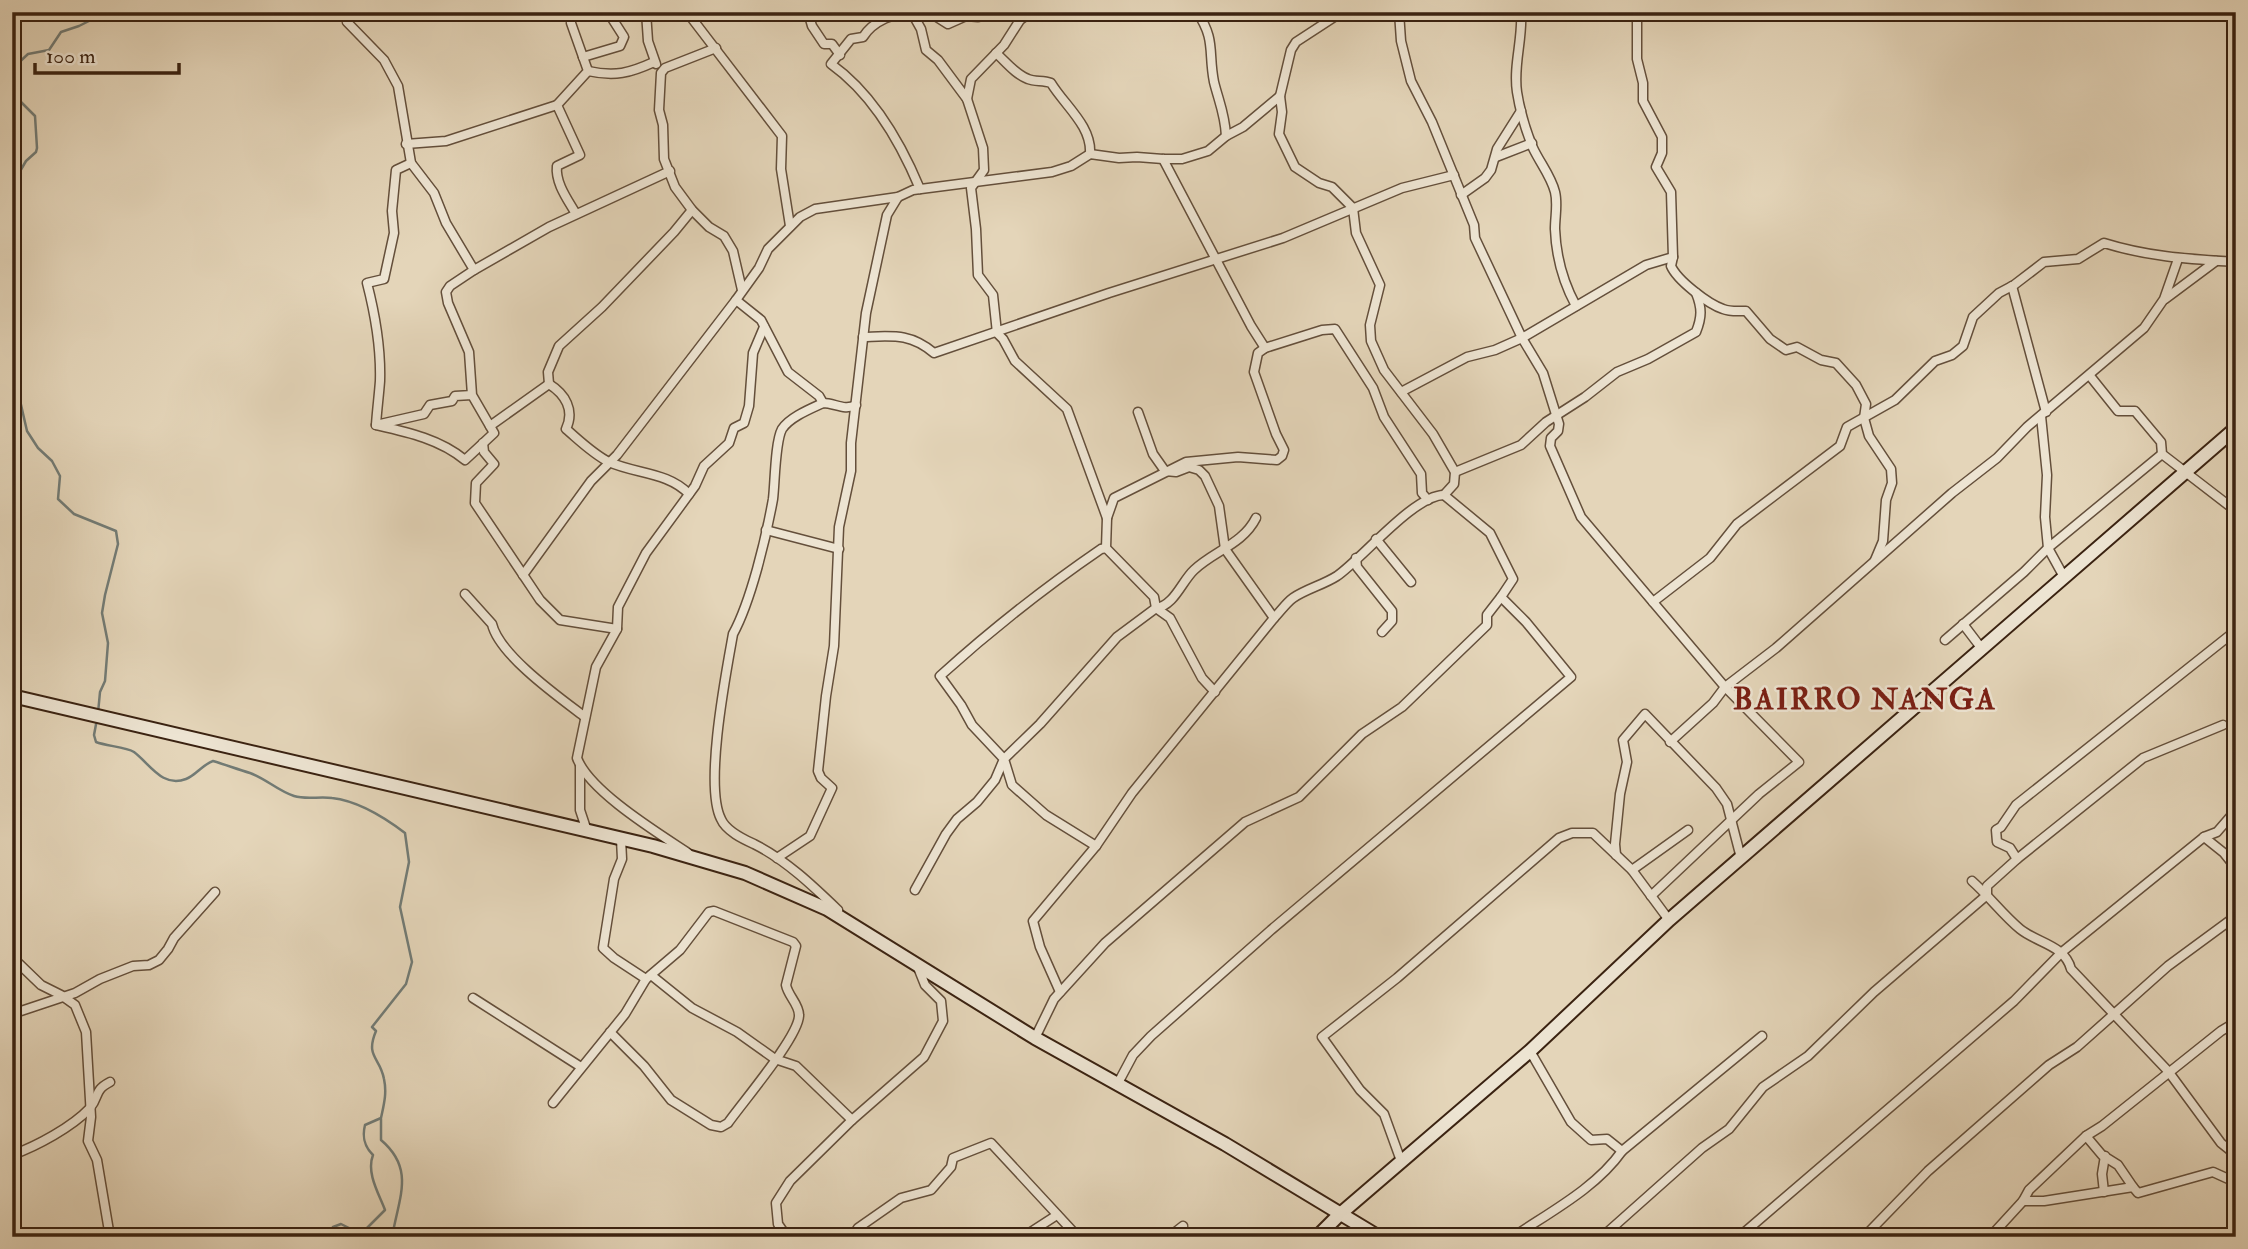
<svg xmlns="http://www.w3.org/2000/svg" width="2248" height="1249" font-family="'IM FELL Double Pica',serif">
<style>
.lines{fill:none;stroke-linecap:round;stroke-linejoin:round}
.stream{stroke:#727b75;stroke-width:2.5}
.street-casing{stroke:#644f3b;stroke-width:11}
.secondary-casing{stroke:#3a2211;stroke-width:16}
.street{stroke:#ede4d2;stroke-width:8}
.secondary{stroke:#ede4d2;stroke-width:12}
.labels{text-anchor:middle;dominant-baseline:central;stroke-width:5;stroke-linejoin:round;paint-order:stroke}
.district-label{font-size:30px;font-weight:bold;letter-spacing:2px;fill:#7a1f14;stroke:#ede4d2}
</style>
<rect width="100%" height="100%" fill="#e4d5b9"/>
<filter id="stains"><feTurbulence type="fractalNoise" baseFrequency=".00286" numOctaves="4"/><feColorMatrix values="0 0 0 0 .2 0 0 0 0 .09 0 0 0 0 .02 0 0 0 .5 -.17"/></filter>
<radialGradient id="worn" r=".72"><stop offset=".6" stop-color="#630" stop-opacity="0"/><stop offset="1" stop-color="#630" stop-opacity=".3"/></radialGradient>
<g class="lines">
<g class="stream">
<path d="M2234,12L2235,15"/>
<path d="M12,69L28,54L49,50L61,32L79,26L101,15V12"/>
<path d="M12,93L35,116L37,148L36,152L26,161L12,185"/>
<path d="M12,381L16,383L27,431L38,448L52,461L60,476L58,499L74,514L116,531L118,544L105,595L102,613L108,643L105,681L100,692L98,713"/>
<path d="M97,719L94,735L96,742C106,746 126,747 134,752C150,764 162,788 186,779C196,775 202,765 213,761C226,765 237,769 250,773C265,778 278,791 294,796C307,800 319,796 332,798C359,801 384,817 405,833L409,862L400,907L412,962L406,984L372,1027L376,1031C365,1057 380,1057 384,1079C387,1093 384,1104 381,1118L365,1125C362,1137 364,1146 373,1155C366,1173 379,1194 385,1210L361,1234L341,1224L333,1227L327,1237"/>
<path d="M381,1119V1140C414,1168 400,1195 393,1232L394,1237"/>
</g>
<defs>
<g id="street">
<path d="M646,12L648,41L656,64"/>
<path d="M687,12L782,136L781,169L790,226"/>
<path d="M808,12L812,26L824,44H832L840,55"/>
<path d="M929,12L948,24L966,16L978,17L983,12"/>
<path d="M1031,12L1020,20L1004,45L971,79L967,99L983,148L984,170L971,188L976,229L978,275L993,295L997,333L1003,339L1015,361L1067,409L1107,518L1106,548L1154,597L1156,608L1117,637L1040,724L1004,759L1012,785L1046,815L1096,846"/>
<path d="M1197,12C1216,40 1208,52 1214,82C1219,102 1225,114 1226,136"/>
<path d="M1399,12L1401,41L1411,81L1432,122L1474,225L1475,238L1522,338L1543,373L1559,424L1558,431L1551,438L1550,446L1581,517L1725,687L1799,762L1759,794L1651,896"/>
<path d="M1521,12C1523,39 1513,65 1517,92C1520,111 1526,131 1533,148C1540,163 1551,176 1555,192C1558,204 1555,216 1555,229C1556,255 1563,282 1576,306"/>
<path d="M1637,12V59L1643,83V101L1662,137V153L1656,167L1671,192L1673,257L1671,266C1677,280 1708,304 1723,309C1730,312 1739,311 1746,311L1770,339L1786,350L1797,347L1821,360L1836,363L1856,385L1866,404L1864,418L1869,436L1891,469L1892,483L1886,500L1883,541L1875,560"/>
<path d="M347,22L384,60L398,86L411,163L434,193L446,223L474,270L450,286L446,292L448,303L469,352L472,395L494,433L465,460C440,439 407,432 376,425L424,414L430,405L452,401L455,396L472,395"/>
<path d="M571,23L588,71L557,105L580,155L557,166C555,183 568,200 576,214"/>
<path d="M716,48L665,68L661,73L659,110L663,125L664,159L675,187L692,210L709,227L724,236L733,251L742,290"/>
<path d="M996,53C1006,62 1015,74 1028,79C1035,82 1043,80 1051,83C1065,106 1092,126 1090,154"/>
<path d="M583,57L620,46L624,37L608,12"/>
<path d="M588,71C615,77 630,73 654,62"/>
<path d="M406,144L446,141L557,105"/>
<path d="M1496,157L1532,143"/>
<path d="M1163,159L1251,326L1265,348"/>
<path d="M920,189C900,141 873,94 831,64L851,39L863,37C873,21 895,12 912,13L921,29L926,50L938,60L967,99"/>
<path d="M1461,195L1485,178L1491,170L1497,149L1521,111"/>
<path d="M474,270L549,227L670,171"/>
<path d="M2012,286L2046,412"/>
<path d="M2165,299L2216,261"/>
<path d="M736,300L759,268L768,249L800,217L815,209L898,197L913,190L1052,172L1071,166L1090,154L1119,158L1137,157L1163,159H1182L1208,151L1226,136L1243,127L1280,96"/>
<path d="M863,337C893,336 910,333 934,353L1109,293L1283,238L1402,188L1454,175"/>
<path d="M2090,376L2118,411H2135L2161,442L2162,454L2236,511"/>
<path d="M549,384L548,372L559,346L602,307L674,232L692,210"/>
<path d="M1401,392L1467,357L1495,350L1522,338L1646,265L1673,257"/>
<path d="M1138,412L1153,454L1165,471L1176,472L1189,467L1199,470L1205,476L1219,506L1225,549L1274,618"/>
<path d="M2041,416L2047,475L2045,517L2048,548L2064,577"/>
<path d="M376,425C377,410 379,395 380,381C381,348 375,314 367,283L384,279L394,233L392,211L396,170L411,163"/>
<path d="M490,426L549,384C565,394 575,410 566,429C579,440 593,454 609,462C636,474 668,472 689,494"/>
<path d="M483,443L484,452L494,464L476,483L475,503L540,600L560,620L617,629"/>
<path d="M1455,472L1521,445L1546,422L1585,397L1617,372L1648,359L1696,332C1702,317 1702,308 1696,293"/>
<path d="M1107,518L1114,498L1186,462L1238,457L1277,460L1282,456L1284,450L1276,434L1254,372L1258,353L1265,348L1322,330L1335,329L1373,388L1384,417L1421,474L1422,493L1428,500"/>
<path d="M766,530L839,549"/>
<path d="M1376,539L1411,582"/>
<path d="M1356,558L1357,567L1392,611V621L1382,632"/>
<path d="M523,575L591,481L617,455L736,300L761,320L788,372L819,396L823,403"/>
<path d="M465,594L492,624C499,655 560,698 585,717"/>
<path d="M1653,602L1710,558L1737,524L1840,446L1847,427L1895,400L1935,361L1952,355L1963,346L1973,317L1999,293L2014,285L2044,262L2078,259L2104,243C2149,257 2189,259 2236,262"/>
<path d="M1156,608C1174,606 1182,581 1194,570C1214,551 1243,544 1256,518"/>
<path d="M1156,608L1170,618L1202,678L1215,692"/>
<path d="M1963,624L1982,649"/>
<path d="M1945,640L2024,572L2048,548L2162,454"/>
<path d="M1670,742L1713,703L1725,687L1776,648L1952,493L1997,458L2027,427L2144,328L2164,299L2178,259"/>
<path d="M580,766V810L587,831"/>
<path d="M2236,810L2217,832L2204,837L2224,853L2236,868"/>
<path d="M621,839L622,859L614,879L603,948L614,958L646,979"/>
<path d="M688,853C658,833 589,791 577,758L596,667L617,629L618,607L646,553L695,486L704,466L729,443L734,428L744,423L749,406L753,353L764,327"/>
<path d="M1616,855L1615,844L1620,794L1627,762L1623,740L1645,714L1716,788L1727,804L1741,858"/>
<path d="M777,858L810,836L832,788L821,778L818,771L826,696L834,646L839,527L851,471V443L866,313L887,215L898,197"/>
<path d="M2017,859L2143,758L2223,725"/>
<path d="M1632,870L1688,830"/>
<path d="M1972,881C1989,896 2003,915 2020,929C2037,943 2065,945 2071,969L2168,1071L2221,1143L2236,1155"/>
<path d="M915,890L946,834L957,819L977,802L995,780L1004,759L972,725L961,705L940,676C991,630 1044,588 1101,549L1106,548"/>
<path d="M838,910C813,886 786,860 754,844C743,839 726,831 721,819C704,786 726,673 733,634C751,601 766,538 773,499C775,483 775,442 782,429C790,417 810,409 823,403C835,403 844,411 856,405"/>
<path d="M12,957L41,985L61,995L75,1005L86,1032L91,1117L88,1141L97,1160L110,1237"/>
<path d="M651,975L692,1008L737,1032L775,1059L796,1066L852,1120L924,1057L943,1021L941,1001L925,985L917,965"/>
<path d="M1060,992L1040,947L1033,921L1096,846L1132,793L1274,618C1280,612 1286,603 1293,598C1306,589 1323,585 1337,576C1362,559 1414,495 1444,495"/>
<path d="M473,998L581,1067"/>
<path d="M12,1014L75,993L100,979L133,966L149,965L159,960L168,949L174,938L215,892"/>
<path d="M1035,1038L1054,999L1105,943L1245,822L1299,797L1362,734L1402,707L1487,625V615L1501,597"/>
<path d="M1530,1051L1571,1122L1591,1140L1607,1139L1622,1151"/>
<path d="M1117,1085L1133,1055L1151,1036L1271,930L1571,677L1526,622L1501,597L1513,579L1490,533L1444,495L1454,484L1455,472L1433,434L1384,370L1371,341L1370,325L1380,285L1356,233L1353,208L1332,187L1319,183L1295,167L1279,134L1282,112L1280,96L1291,50L1296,42L1342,12"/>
<path d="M553,1103L625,1014L646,979L680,950L709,912L714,911L793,942L796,946L786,985C788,996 799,1004 799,1015C800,1035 742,1103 728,1123L721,1127L711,1125L671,1100L644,1066L610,1032"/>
<path d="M2086,1136L2102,1155L2118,1165L2133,1187"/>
<path d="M12,1155C37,1146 72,1127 90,1108C100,1096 93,1091 110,1082"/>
<path d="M1401,1161L1384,1114L1360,1090L1322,1037L1397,978L1559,838L1572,833H1593L1632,870L1669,920"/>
<path d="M2104,1192L2102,1174L2105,1156"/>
<path d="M2023,1201H2044L2133,1187L2138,1193L2213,1172L2235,1182"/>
<path d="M787,1237L778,1224L776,1203L790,1181L852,1120"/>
<path d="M852,1237L858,1228L901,1198L931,1190L951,1167L953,1158L991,1143L1078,1237"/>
<path d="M1023,1237L1057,1215"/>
<path d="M1169,1237L1183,1226"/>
<path d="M1513,1237C1550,1212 1596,1188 1622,1151L1762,1036"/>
<path d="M1602,1237L1702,1148L1729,1129L1763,1087L1808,1056L1874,992L1987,895V886L2017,859L2010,848L1997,842L1996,830L2001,827L2016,805L2234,632"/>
<path d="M1739,1237L2014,1001L2062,952L2204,837"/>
<path d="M1864,1237L1928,1171L2049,1065L2077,1047L2168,966L2236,916"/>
<path d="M1990,1237L2023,1201L2029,1190L2086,1136L2102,1126L2221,1031L2236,1022"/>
</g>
<g id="secondary">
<path d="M12,696L653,846L745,873L827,909L1035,1038L1225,1144L1379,1237"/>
<path d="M1317,1237L1339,1215L1530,1051L1669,920L2236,428"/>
</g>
</defs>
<use href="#street" class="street-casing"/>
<use href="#secondary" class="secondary-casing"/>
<use href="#street" class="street"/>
<use href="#secondary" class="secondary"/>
</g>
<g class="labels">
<g class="district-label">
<text x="1865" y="699">BAIRRO NANGA</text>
</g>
</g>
<rect width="2248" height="1249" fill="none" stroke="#e4d5b9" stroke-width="42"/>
<rect x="14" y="14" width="2220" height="1221" fill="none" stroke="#3a2211" stroke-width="3.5"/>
<rect x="21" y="21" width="2206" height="1207" fill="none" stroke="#3a2211" stroke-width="2"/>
<path d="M35 63v10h144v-10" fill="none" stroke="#3a2211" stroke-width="3.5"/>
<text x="46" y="63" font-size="21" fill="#3a2211" stroke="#ede4d2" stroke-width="5" paint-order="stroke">100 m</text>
<rect width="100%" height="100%" filter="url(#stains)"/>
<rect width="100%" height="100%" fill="url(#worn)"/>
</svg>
